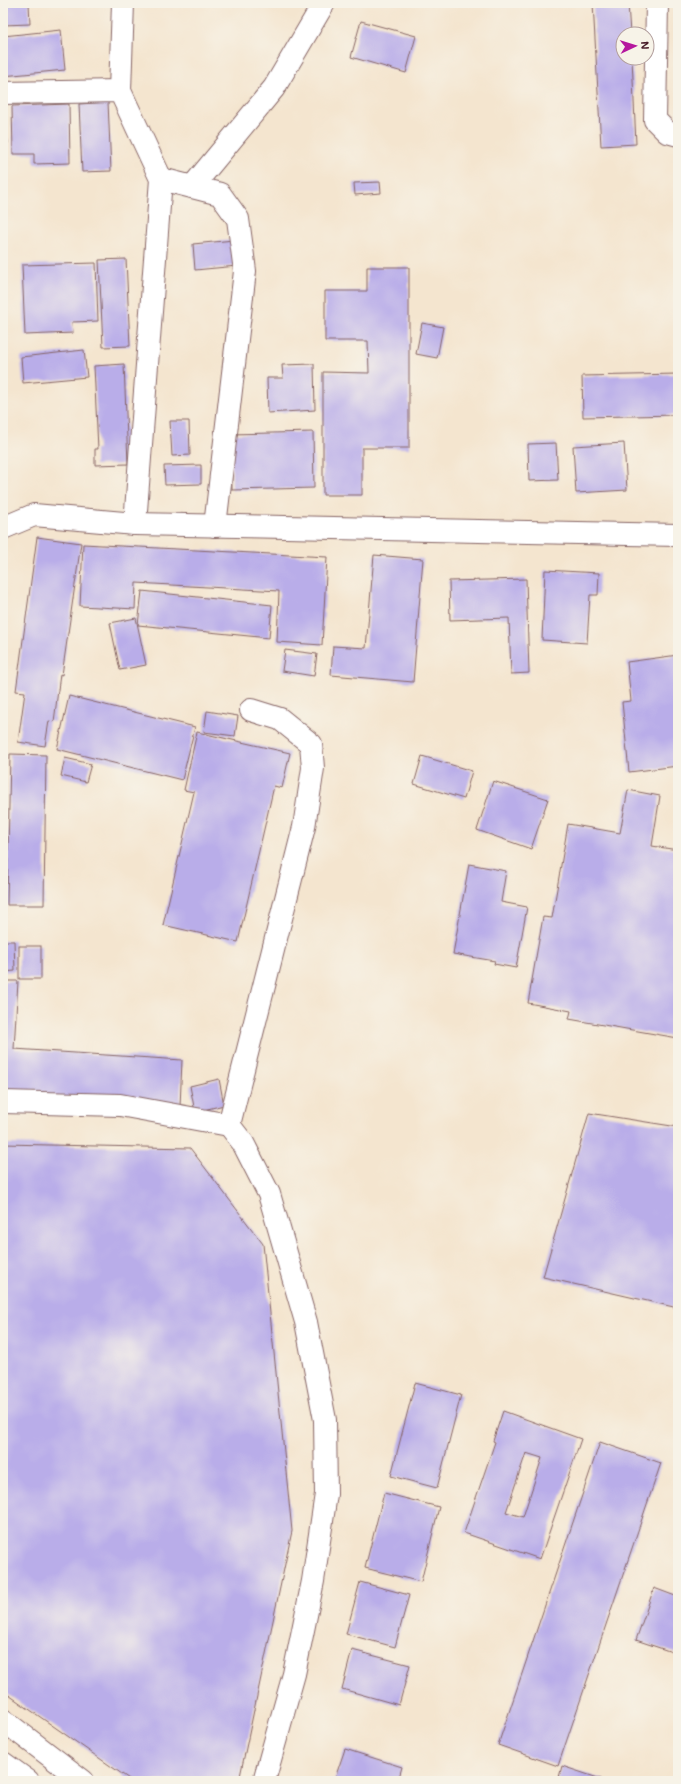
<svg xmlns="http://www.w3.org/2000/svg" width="681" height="1784" font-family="Mali,sans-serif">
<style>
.building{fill:#b9ade9;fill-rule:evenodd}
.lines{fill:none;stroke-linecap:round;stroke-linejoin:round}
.minor-casing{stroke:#866464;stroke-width:24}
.tertiary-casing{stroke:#866464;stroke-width:24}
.primary-casing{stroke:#866464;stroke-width:24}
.minor{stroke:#fff;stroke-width:22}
.tertiary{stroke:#fff;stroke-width:22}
.primary{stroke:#fff;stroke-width:22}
</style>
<rect width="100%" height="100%" fill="#f7f3e8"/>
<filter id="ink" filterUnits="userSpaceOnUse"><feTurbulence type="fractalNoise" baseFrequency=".025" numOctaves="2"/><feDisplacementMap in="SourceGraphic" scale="8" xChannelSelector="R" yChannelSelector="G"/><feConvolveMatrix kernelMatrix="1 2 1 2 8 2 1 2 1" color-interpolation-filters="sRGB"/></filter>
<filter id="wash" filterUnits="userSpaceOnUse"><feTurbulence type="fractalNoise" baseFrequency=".012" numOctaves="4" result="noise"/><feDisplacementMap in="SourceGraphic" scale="16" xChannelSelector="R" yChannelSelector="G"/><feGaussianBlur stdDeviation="0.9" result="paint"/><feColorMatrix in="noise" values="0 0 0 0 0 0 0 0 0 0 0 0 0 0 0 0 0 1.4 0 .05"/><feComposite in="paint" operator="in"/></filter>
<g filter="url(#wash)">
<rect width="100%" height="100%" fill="#f4e5cf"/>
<g id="blocks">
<g class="building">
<path d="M3,3H29L30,24L3,25Z"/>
<path d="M593,3H628L630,34H623V58H632L636,144L601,146Z"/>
<path d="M361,21L416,36L406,73L351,57Z"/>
<path d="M61,30L65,70L3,76V36Z"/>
<path d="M108,102L111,171L82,172L79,104Z"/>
<path d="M69,104L70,163L34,164V154H13L12,106Z"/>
<path d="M3,105L8,143L3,144Z"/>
<path d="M380,182L381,193L355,195L354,183Z"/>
<path d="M234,240L237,266L195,270L193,244Z"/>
<path d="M126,259L130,346L103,347L99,260Z"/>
<path d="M96,263L98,321L72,322L73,333L25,335L22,265Z"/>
<path d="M367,267H409V448H362V495H323V372L369,373L368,341H325V291H367Z"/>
<path d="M422,323L443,327L437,358L416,354Z"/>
<path d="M84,350L87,377L23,383L21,357Z"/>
<path d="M124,364L128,464L95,465V449H98L94,366Z"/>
<path d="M314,364L315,410L268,413L267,378H283L282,365Z"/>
<path d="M678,374V415L583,417L582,376Z"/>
<path d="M170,421H189L190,455L172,456Z"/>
<path d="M313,432L314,488L232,490L231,434Z"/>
<path d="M556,443L558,480L529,481L528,444Z"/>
<path d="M624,443L627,490L576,493L573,446Z"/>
<path d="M201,465V484L165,485L164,466Z"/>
<path d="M37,537L81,543L62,675L60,674L54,722L49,721L45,746L18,742L25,692L16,691Z"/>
<path d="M83,544L327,557L322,645L277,642L279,591L136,583L135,609L80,606Z"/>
<path d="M374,555L423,559L413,682L331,675L333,646L366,648Z"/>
<path d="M545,570L599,573L598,595H590L587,643L542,640Z"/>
<path d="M526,579L529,673L511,674L509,618L450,620L449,581Z"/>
<path d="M142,591L272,605L269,638L138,625Z"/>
<path d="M136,618L146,665L120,670L110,623Z"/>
<path d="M285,650L317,654L314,676L282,671Z"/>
<path d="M678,655V766L629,772L622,702L631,701L627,662Z"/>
<path d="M69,696L195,727L182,780L57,749Z"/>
<path d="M207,711L238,716L235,736L204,732Z"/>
<path d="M197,732L290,753L282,788L274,786L238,942L163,925L194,792L184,790Z"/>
<path d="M10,754L46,755L44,905H7Z"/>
<path d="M422,756L472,771L464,799L414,784Z"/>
<path d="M65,758L91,764L86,782L61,776Z"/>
<path d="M493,781L548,799L531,849L477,830Z"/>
<path d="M628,790L660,796L652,846L678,850V1038L569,1019L571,1011L528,1003L543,917L552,918L568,824L620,833Z"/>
<path d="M469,864L506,871L501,902L527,907L516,968L494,964L495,961L453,954Z"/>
<path d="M3,941H14L15,971L3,972Z"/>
<rect x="19" y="946" width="22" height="33"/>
<path d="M3,981H18L14,1049L182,1060L180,1107L3,1096Z"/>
<path d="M219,1079L224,1105L195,1112L190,1086Z"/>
<path d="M589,1113L678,1127V1308L543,1277Z"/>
<path d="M3,1144L190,1148L263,1244L292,1531L239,1781H132L3,1691Z"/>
<path d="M415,1383L461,1395L437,1488L391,1476Z"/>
<path d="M503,1411L581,1439L540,1559L464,1533L495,1442L493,1441ZM526,1453L542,1458L523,1517L506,1512Z"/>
<path d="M600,1442L661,1463L558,1766L498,1745Z"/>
<path d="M384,1493L439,1507L421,1582L365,1568Z"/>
<path d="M360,1582L409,1595L395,1647L346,1634Z"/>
<path d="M654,1588L678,1597V1654L636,1640Z"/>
<path d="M352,1650L410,1665L399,1705L342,1689Z"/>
<path d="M345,1749L402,1767L398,1781H334Z"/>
<path d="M562,1766L607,1781H558Z"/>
</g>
</g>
</g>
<g filter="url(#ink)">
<use href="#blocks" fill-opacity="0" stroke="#866464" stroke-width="1"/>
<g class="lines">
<defs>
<g id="minor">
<path d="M657,3L655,120L667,132L678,135"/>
<path d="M120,91L123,3"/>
<path d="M3,93L120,91L161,179L135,524"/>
<path d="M161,179L220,194L238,219L245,271L215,526"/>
<path d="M192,187L274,88L324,3"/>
<path d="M3,1102L120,1105L229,1125L243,1143L269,1194L306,1322L325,1420L326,1494L313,1581L294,1674L264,1781"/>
<path d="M229,1125L304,827L313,768L311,744L280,719L251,710"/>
<path d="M3,1720L83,1781"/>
</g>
<path id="tertiary" d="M3,528L34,515L135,524L678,535"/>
<path id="primary" d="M3,1763L28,1781"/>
</defs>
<use href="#minor" class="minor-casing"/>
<use href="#tertiary" class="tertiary-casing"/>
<use href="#primary" class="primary-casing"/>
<use href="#minor" class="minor"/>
<use href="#tertiary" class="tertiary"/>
<use href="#primary" class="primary"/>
</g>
</g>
<rect width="681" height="1784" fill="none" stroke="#f7f3e8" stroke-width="16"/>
<g transform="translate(635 46) rotate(86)"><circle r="19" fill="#f7f3e8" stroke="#b29e9c"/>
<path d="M0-3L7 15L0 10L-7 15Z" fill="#b5179e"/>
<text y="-6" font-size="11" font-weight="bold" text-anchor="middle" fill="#4a1f2b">N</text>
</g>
</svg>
